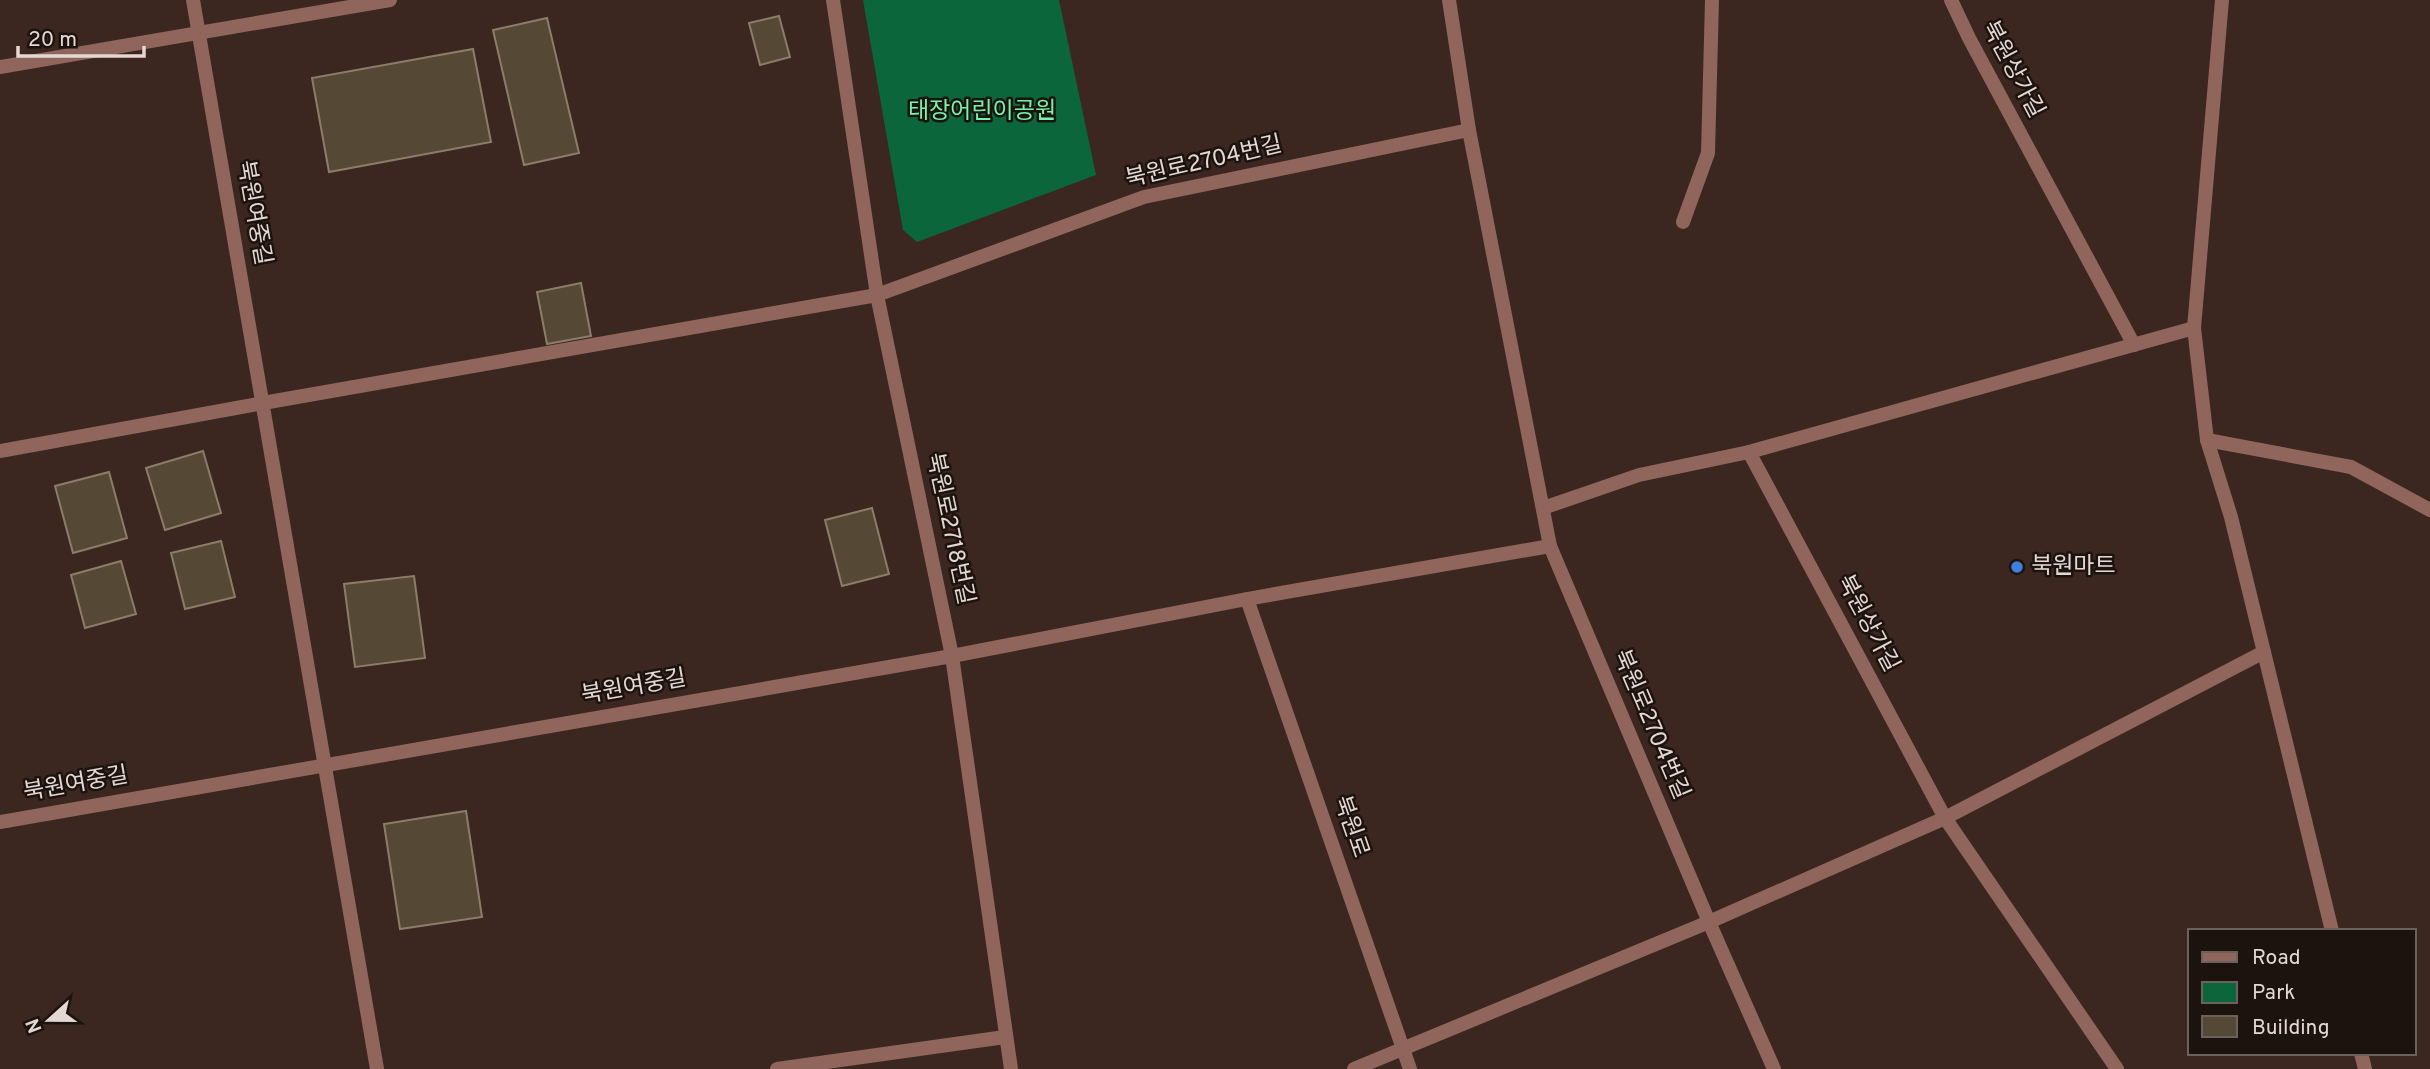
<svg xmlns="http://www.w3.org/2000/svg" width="2430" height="1069" font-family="Overpass,'Noto Sans KR',sans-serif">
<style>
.green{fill:#0b663b}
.building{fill:#554835;stroke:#8b7d69;stroke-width:2}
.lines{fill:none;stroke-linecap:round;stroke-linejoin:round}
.minor{stroke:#8f655c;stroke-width:14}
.shop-dot{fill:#3f7fe0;stroke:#1c130f;stroke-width:2.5}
.labels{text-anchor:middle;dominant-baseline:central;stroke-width:5;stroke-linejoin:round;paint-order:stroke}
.street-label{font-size:23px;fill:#e5d8d2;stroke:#1c130f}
.park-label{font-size:23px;fill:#74f4a9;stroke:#1c130f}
.poi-label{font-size:23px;fill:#e5d8d2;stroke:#1c130f;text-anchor:start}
</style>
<rect width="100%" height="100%" fill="#3b271f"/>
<path class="green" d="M863,0H1059L1096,175L917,242L903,230Z"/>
<g class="building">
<path d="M779,16L790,57L760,65L749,23Z"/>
<path d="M547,18L579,153L524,165L493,30Z"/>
<path d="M473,49L491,142L329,172L312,78Z"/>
<path d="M581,283L591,336L547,344L537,292Z"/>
<path d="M203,451L221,513L165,530L146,468Z"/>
<path d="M109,472L127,538L73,553L55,486Z"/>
<path d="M872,508L889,574L842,586L825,520Z"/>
<path d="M221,541L235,597L185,609L171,553Z"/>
<path d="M121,561L136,614L85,628L71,575Z"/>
<path d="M414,576L425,658L355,667L344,584Z"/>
<path d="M466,811L482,917L400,929L384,824Z"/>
</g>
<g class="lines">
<g class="minor">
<path d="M193,0L377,1069"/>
<path d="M833,0L877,295L952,656L1011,1069"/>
<path d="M1449,0L1469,130L1550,546L1709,922L1774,1069"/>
<path d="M1951,0L1969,38L2134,345"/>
<path d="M2222,0L2194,328L2207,440L2231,517L2332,931"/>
<path d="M0,67L390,0"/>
<path d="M1683,222L1708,153L1712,0"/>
<path d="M2207,440L2351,467L2430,510"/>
<path d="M0,451L263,403L877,295L1144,197L1469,130"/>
<path d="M1749,452L1945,818L2117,1069"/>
<path d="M1543,508L1639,475L1749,452L2194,328"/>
<path d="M1247,599L1410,1069"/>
<path d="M0,822L952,656L1247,599L1550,546"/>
<path d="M2361,1053L2365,1069"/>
<path d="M777,1069L1005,1037"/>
<path d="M1354,1069L1709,922L1945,818L2264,652"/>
</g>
</g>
<circle class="shop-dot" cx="2017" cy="567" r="7"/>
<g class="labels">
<g class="street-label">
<text transform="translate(2012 70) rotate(62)">북원상가길</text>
<text transform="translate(1204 163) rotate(-13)">북원로2704번길</text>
<text transform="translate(253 213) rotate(80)">북원여중길</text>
<text transform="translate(949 529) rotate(78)">북원로2718번길</text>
<text transform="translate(1867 624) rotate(62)">북원상가길</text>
<text transform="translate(634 688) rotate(-10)">북원여중길</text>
<text transform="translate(1650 725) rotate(67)">북원로2704번길</text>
<text transform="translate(76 785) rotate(-10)">북원여중길</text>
<text transform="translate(1350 827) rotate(71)">북원로</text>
</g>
<g class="park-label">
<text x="982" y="112">태장어린이공원</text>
</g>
<g class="poi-label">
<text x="2031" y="567">북원마트</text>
</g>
</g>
<rect x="2188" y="929" width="228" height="126" fill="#1c130f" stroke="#6c625d" stroke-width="2"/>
<rect x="2202" y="952" width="35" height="10" fill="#8f655c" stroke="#6c625d" stroke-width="2"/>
<text x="2252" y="964" font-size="21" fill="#e5d8d2">Road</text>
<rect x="2202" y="982" width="35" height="21" fill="#0b663b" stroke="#6c625d" stroke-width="2"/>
<text x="2252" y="999" font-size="21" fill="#e5d8d2">Park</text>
<rect x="2202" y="1016" width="35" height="21" fill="#554835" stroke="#6c625d" stroke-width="2"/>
<text x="2252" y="1034" font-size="21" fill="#e5d8d2">Building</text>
<g transform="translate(49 1020) rotate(249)" stroke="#1c130f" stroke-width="5" paint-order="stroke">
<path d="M0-5L12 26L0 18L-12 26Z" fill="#e5d8d2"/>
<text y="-10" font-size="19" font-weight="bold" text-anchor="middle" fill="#e5d8d2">N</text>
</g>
<path d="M18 46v10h126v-10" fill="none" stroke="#e5d8d2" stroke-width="3.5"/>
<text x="28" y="46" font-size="21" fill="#e5d8d2" stroke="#1c130f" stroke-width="5" paint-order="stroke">20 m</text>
</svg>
